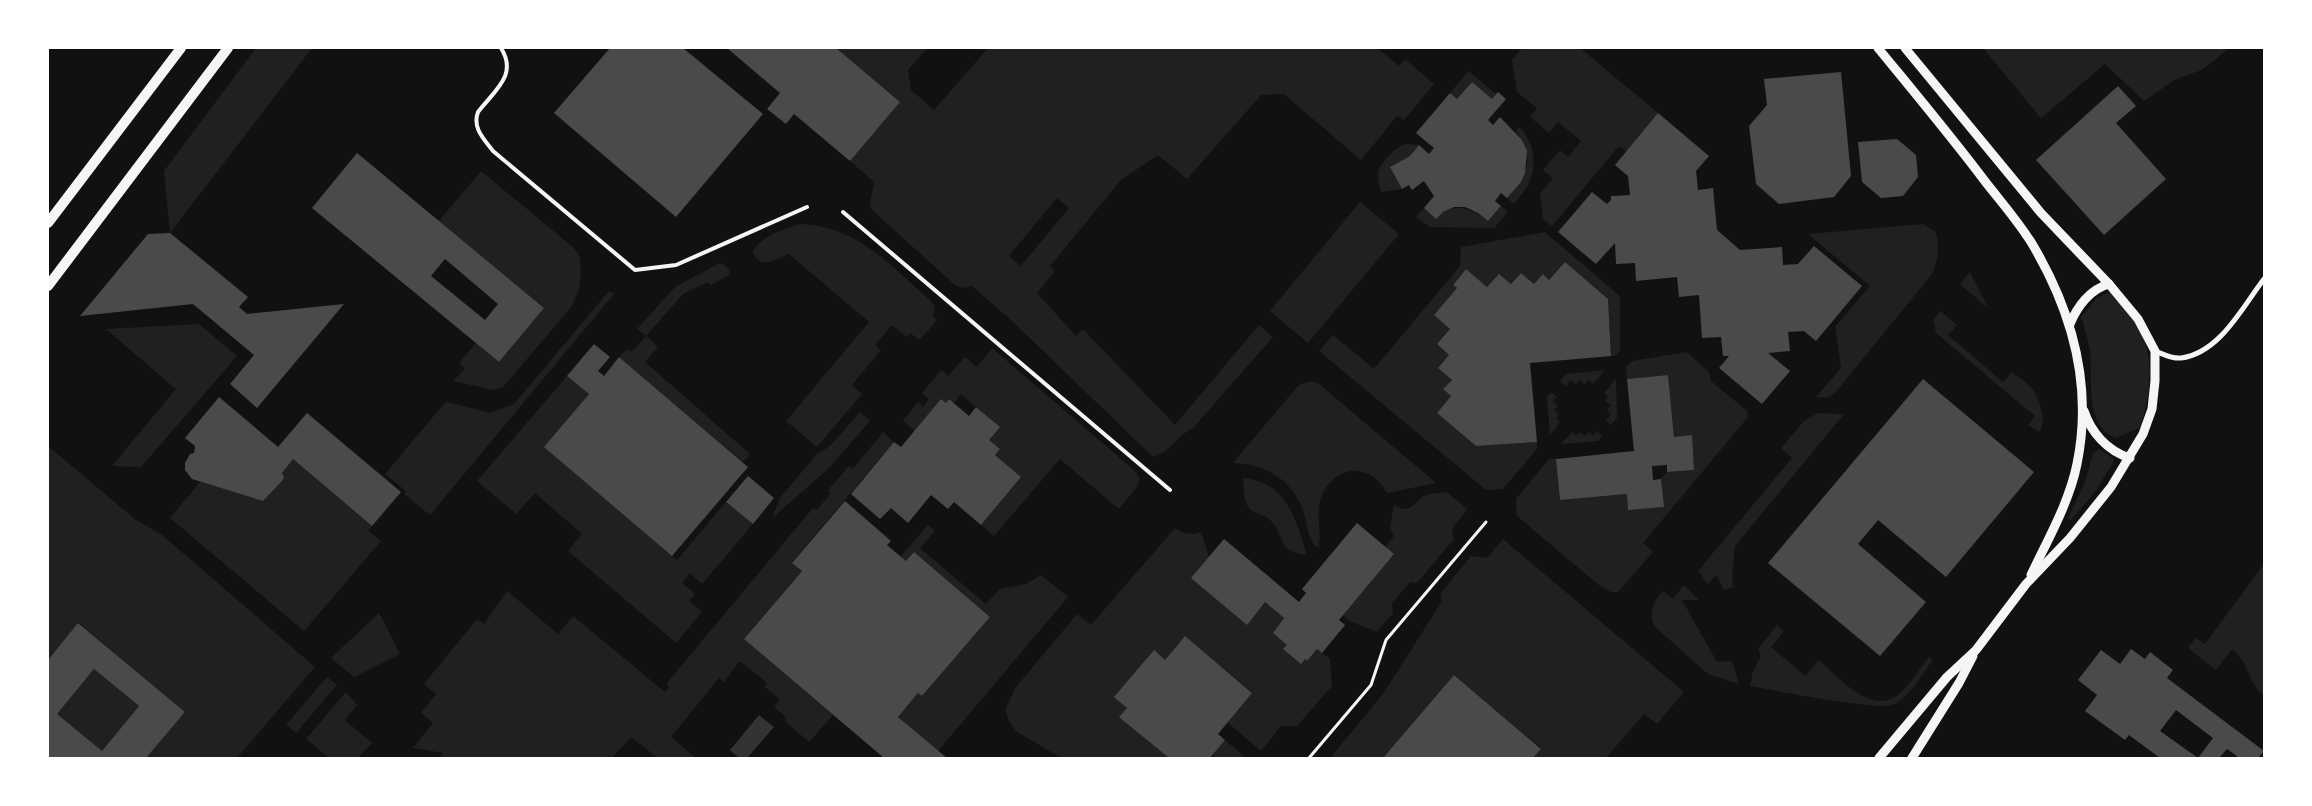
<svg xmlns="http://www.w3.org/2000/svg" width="2312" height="806" font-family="'IBM Plex Sans',sans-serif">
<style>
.green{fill:#202020;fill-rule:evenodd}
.water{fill:#333}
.building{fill:#4a4a4a;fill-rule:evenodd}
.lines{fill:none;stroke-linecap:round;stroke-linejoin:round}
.path{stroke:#f5f5f5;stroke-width:3}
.service{stroke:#f5f5f5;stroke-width:4}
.minor{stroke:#f5f5f5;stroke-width:5}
.tertiary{stroke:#f5f5f5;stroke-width:9}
.secondary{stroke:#f5f5f5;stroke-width:10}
</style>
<rect width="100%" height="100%" fill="#111"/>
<g class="green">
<path d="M256,48H312L170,233L164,171Z"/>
<path d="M836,48H927L908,70L911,90L934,110L988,48H1377L1399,66L1405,59L1434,84L1404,120L1397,116L1361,160L1284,94L1261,95L1187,179L1158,155L1121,180L1050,266L1055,271L1037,293L1076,336L1083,329L1175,425L1259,325L1273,337L1193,428C1174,438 1173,450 1153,457L1012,321L972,286L962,288L955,285L872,210L870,204L874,182L850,161L900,102ZM1057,198L1069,208L1021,266L1009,256Z"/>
<path d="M1522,48H1580L1658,113L1627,151L1619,146L1552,226L1543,219L1540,194L1553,178L1543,170L1560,150L1568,157L1581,141L1558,122L1549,133L1530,117L1537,108L1517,92L1512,60Z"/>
<path d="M1983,48H2229L2202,70L2176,79L2144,101L2105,64L2041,118Z"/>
<path d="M1468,71L1496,94L1492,99L1472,82L1457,99L1450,93Z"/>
<path d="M1519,127C1534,141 1538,167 1528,185C1525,192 1518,198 1514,204L1507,198C1527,175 1536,157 1516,131Z"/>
<path d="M1405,144L1419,145L1410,156L1390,167L1402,189L1381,192C1380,187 1378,180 1378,175C1378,164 1395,148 1405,144Z"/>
<path d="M481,171L574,248L580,257L581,274L579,289L572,306L503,387L493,390L453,381L465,369L459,363L476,343L499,362L544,308L439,221Z"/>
<path d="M1360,202L1399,234L1308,343L1270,311Z"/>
<path d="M1501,206L1508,212L1494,228L1430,227L1416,217L1424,208L1436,218C1453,201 1471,208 1488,221Z"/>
<path d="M801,224C859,227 889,265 930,300L935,306L933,317L937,320L920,340L910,333L907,337L892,325L875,345L881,350L852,385L862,394L817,447L786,421L869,322L789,254C777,259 758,271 753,251C760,237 785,228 801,224Z"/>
<path d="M1923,224L1936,232C1940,248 1938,259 1932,274L1835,393L1826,398L1816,397L1841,368L1835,327L1870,286L1808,234Z"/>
<path d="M1545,232L1620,296V350L1615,356H1611L1608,299L1565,262L1549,280L1543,274L1534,284L1521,273L1511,284L1499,274L1487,287L1466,269L1453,284L1457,288L1434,315L1450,329L1437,344L1449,355L1438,368L1452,380L1443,389L1451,396L1437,413L1476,446L1537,442V449L1503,489L1486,490L1319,351L1333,335L1374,369L1460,266L1461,247Z"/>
<path d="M720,263L725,265L730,272L728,276L710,285L708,282L683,294L646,336L658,347L645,362L750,454L743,462L619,357L627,349L632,352L646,336L637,329L675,287Z"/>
<path d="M1970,272L1988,308L1960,284Z"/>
<path d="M609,291L614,294L430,515L404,494L406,491L385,474L443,405L447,402L491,413L514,404Z"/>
<path d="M2109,292C2118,302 2130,312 2137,324C2155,355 2152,396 2139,428L2116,438C2084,426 2093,379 2090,351C2088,340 2085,328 2081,317L2097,298Z"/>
<path d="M1940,311L1957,325L1948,335L2003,382L2012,372C2019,378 2028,383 2033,390C2040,400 2047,422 2039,432L2028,425L2035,416L1936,333L1933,320Z"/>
<path d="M199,324L237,356L141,467L112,466L176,389L106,329Z"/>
<path d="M992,348L1136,472L1140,479L1136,488L1119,509L1060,459L994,536L981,525L1021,477L995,455L1000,449L989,440L999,427L961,394L954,403L949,399L946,403L941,400L915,431L903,421L918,402L923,407L929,399L922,393L941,370L948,376L965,357L977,367Z"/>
<path d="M1687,352L1710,373L1711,381L1747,411L1748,417L1643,543L1653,552L1618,592H1611L1600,586L1517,516L1516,499L1549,459H1556L1560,500L1627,494L1628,510L1663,507L1661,479L1667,472L1694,470L1692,436L1674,437L1668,375L1627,379L1626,367L1632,361Z"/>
<path d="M1605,370L1593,384L1588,380L1585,384L1580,380L1576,384L1571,380L1566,386L1560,381L1566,374Z"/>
<path d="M567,376L589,394L545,447L677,560L726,502L753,524L702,584L690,573L682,583L695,594L689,601L702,612L676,643L568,551L582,534L535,493L516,514L477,481Z"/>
<path d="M1616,379L1617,418L1611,425L1606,421L1611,414L1607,410L1611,405L1605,401L1608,397L1604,393Z"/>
<path d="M1311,381L1318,383L1436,483L1387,493C1371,463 1337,463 1322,495C1314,510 1323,540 1318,547L1315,546C1308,537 1307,524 1304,513C1293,481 1266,463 1233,463L1296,388L1301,384Z"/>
<path d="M1551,392L1557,397L1553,401L1558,406L1554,410L1559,415L1556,419L1560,422L1550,435L1547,397Z"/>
<path d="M860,412L870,421L827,470L772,518L780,498L816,455L830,446Z"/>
<path d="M1818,413L1844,414L1735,546L1732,576L1733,587L1724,590L1716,575L1708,584L1698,571L1792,458L1781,448L1804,421Z"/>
<path d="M1597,431L1602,436L1598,441L1561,444L1572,432L1576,435L1579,432L1585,436L1589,432L1593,436Z"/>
<path d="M883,432L894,442L792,562L802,571L744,639L833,715L809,742L784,720L786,717L774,707L780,699L765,687L767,683L740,661L724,682L719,678L671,737L696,758H658L631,737L612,758H440L443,753L413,748L433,723L421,713L436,694L424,684L477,619L484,624L507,591L558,634L573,616L665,692L669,687L666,684L813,508L817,510L831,493L828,490L849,466L853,469Z"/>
<path d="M48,446L136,520L162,535L315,667L237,758H146L185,712L79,623L48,660Z"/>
<path d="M2099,449L2114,459L2113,463L2094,493L2071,520L2068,518L2085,482L2093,453Z"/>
<path d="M293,459L372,526L368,530L381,541L304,631L170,518L201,481L263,501L283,480L284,477L282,473Z"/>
<path d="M1243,478C1288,483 1295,518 1307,555C1276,552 1286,536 1270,520C1263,513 1252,515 1247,505C1243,497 1244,487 1243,478Z"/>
<path d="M1447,492L1467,509L1452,529L1454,539L1417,583L1410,582L1392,603L1393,613L1377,632L1349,621L1343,615L1394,554L1385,547L1394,536L1390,528L1394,504C1410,517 1414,501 1426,495C1432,493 1441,493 1447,492Z"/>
<path d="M928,525L935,531L920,548L986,604L1000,589L1026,584L1041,575L1068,597L938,751L898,717L918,693L922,696L990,617L914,552L906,561L900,557Z"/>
<path d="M1175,528C1183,534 1192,536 1201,532L1209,557L1246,624L1265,602L1284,618L1273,633L1287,645L1283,649L1307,661L1317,649L1330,659L1332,686L1297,726H1281L1261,751L1227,722L1252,692L1185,636L1165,660L1153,651L1115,697L1127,708L1120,717L1169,758H1061L1016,731L1009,721L1005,709L1016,687L1077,614L1091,625Z"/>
<path d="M1503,539L1684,692L1657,724L1644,714L1606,758H1533L1541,748L1454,675L1383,758H1330L1383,694L1442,601L1440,594L1471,556L1487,558Z"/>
<path d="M2264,564V696C2248,684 2249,661 2232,649L2216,670L2188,648L2196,638L2205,644Z"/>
<path d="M1684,585L1699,600H1682L1717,662L1732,661L1739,684L1708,674L1654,626C1649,611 1653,602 1663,591L1673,599Z"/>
<path d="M379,613L400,654L354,677L331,658Z"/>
<path d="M1777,625L1784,631L1771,647L1805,676L1819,660C1838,677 1873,718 1900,693C1911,684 1919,669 1929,657L1933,660C1922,673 1911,696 1895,704C1880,712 1773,690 1750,686L1753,671L1761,656L1758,649Z"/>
<path d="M94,669L139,706L102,751L57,714Z"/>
<path d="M327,677L337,685L296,733L286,725Z"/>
<path d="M346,692L357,705L345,720L372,743L358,758H329L306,739Z"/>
<path d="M1225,740L1246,758H1213L1216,750Z"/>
</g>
<path class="water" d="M759,715L774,727L747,758H739L730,750Z"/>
<g class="building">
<path d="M610,48H683L763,114L676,217L554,113Z"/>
<path d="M727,48H836L900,102L850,161L794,114L786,124L767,109L780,93Z"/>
<path d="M1841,72L1851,176L1834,197L1779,204L1756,184L1749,126L1767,105L1764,79Z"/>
<path d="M1472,82L1492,99L1498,92L1506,99L1488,120L1493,125L1500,117L1522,140L1527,151L1525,173L1521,182L1507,198L1501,193L1495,201L1501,206L1488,221L1478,213L1465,207H1454L1443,212L1436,219L1424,208L1434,196L1424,181L1412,190L1409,185L1402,189L1390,167L1410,156L1419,145L1429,154L1434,148L1416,133L1450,93L1457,99Z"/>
<path d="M2118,86L2136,106L2116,123L2166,179L2104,235L2036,160Z"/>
<path d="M1658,113L1709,156L1696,171L1698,190L1713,188L1717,230L1740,250L1782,247L1783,265L1798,264L1814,246L1862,286L1816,341L1804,331L1788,332L1790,351L1768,353L1790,371L1762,404L1719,368L1729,356H1723L1721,337L1702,338L1699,295L1679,297L1677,277L1636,281L1635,263L1616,264L1615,243L1596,264L1558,232L1592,192L1607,204L1611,200V196L1630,195L1628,176L1615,165Z"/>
<path d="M1897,139L1916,155L1918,177L1903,196L1881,198L1862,182L1858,142Z"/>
<path d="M357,153L544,308L499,362L312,208ZM445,259L498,304L485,320L431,276Z"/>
<path d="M170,233L248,297L239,307L247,314L344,304L257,408L230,384L254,355L193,304L80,316L148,234Z"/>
<path d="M1565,262L1608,299L1611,356L1530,363L1537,442L1476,446L1437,413L1451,396L1443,389L1452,380L1438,368L1449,355L1437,344L1450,329L1434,315L1457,288L1453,285L1466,269L1487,287L1499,274L1511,284L1521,273L1534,284L1543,274L1549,280Z"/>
<path d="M594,344L610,357L598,371L604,376L619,357L748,467L672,556L544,447L589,394L567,376Z"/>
<path d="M1668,375L1674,437L1692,435L1694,470L1667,472V465L1652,466L1653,480L1661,479L1664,507L1628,510L1627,494L1560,500L1556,459L1634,451L1627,379Z"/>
<path d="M1923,379L2034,472L1946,577L1878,520L1858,544L1926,602L1880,656L1768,563Z"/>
<path d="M219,397L278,447L307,413L401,492L372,526L293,459L282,473L284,477L283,480L263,501L192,479L185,470V463L190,454L194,453L195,446L185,438Z"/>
<path d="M941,399L946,403L949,399L969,416L976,407L1000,427L989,440L1000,449L995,455L1021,477L981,525L954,502L948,509L931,495L908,523L891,508L880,519L851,494L894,442L901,447Z"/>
<path d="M748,476L774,498L753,524L726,502Z"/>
<path d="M845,501L891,541L887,545L906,561L914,552L990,617L922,696L918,693L898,717L947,758H884L744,639L802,571L792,563Z"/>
<path d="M1357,523L1394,554L1339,620L1345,625L1322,653L1317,649L1307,661L1305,659L1301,664L1283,649L1287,645L1273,633L1284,618L1265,602L1247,625L1191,578L1224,539L1299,602L1306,593L1302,589Z"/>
<path d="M78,623L185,712L146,758H48V660ZM94,669L139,706L102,751L57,714Z"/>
<path d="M1185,636L1252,693L1218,734L1225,740L1210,758H1169L1119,717L1127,708L1114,697L1154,650L1165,660Z"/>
<path d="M2131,649L2145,659L2150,652L2173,670L2167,678L2264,751L2258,758H2236L2237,756L2227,749L2219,758H2160L2129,735L2125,740L2085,711L2097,695L2078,680L2101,650L2120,664ZM2176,710L2213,738L2198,758L2160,731Z"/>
<path d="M1454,675L1541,749L1533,758H1383Z"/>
</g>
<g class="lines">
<path class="path" d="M1309,758L1371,685L1386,640L1486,522"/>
<g class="service">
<path d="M501,48C518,75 495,90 478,112C472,128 484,139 493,151L635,270L676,265L807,207"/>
<path d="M843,212L1170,490"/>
</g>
<path class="minor" d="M2155,351C2163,354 2172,359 2181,358C2220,353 2243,306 2264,279"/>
<g class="tertiary">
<path d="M1878,48C1914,92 1950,135 1984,180C2001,202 2020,223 2034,247C2073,314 2093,386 2077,464C2069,503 2048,539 2031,575"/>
<path d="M2070,324C2077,307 2090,289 2109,284"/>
<path d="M2084,411C2091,432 2107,451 2130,458"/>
<path d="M1879,758L1947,677L1976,650L2026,584L2070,538L2111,487L2143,434L2152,409L2155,381V351L2138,319L2109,284L2041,213L1905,48"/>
<path d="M1912,758L1959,683L1973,656"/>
</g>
<g class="secondary">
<path d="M48,223L181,48"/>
<path d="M48,286L228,48"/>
</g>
</g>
<rect width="2312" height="806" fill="none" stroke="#ffffff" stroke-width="98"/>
</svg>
